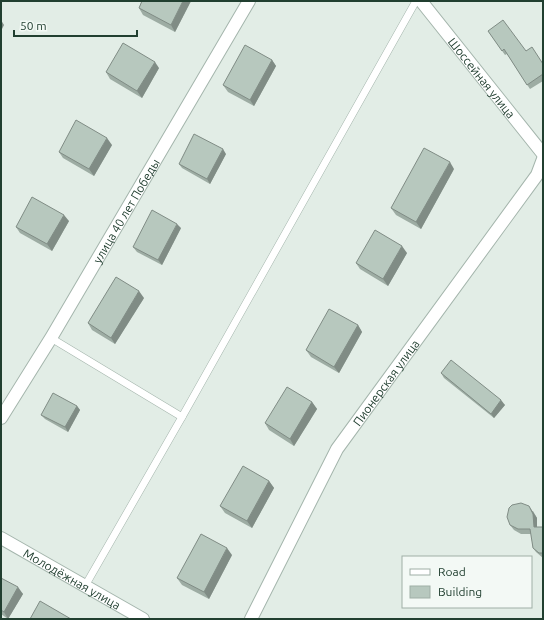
<svg xmlns="http://www.w3.org/2000/svg" width="544" height="620" font-family="Ubuntu,sans-serif">
<style>
.lines{fill:none;stroke-linecap:round;stroke-linejoin:round}
.lane-casing{stroke:#a4b5ac;stroke-width:8}
.street-casing{stroke:#a4b5ac;stroke-width:14}
.lane{stroke:#fff;stroke-width:7}
.street{stroke:#fff;stroke-width:12}
.wall{fill:#9daca3}
.shaded-wall{fill:#808c85}
.building{fill:#b7c8be;stroke:#808c85}
.labels{text-anchor:middle;dominant-baseline:central;stroke-width:4;stroke-linejoin:round;paint-order:stroke}
.street-label{font-size:12px;fill:#213f30;stroke:#f3f9f5}
</style>
<rect width="100%" height="100%" fill="#e2ede6"/>
<g class="lines">
<defs>
<g id="lane">
<path d="M51,338L182,417L416,1"/>
<path d="M85,586L182,417"/>
</g>
<g id="street">
<path id="s1" d="M421,1L543,154"/>
<path id="s2" d="M1,418L51,338L249,1"/>
<path id="s3" d="M1,538L143,619"/>
<path id="s4" d="M251,619L337,449L537,175L543,159"/>
</g>
</defs>
<use href="#lane" class="lane-casing"/>
<use href="#street" class="street-casing"/>
<use href="#lane" class="lane"/>
<use href="#street" class="street"/>
</g>
<g class="wall">
<path d="M142,1H191L175,32L143,15L139,8Z"/>
<path d="M488,31L526,51L543,64V81L530,89L507,54L505,55Z"/>
<path d="M272,60L276,66L254,106L228,92L223,85Z"/>
<path d="M159,68L142,98L110,79L106,72Z"/>
<path d="M112,145L94,176L63,158L59,152Z"/>
<path d="M226,154L210,184L182,168L179,164Z"/>
<path d="M454,169L421,229L396,215L391,208Z"/>
<path d="M69,221L52,251L20,233L16,227Z"/>
<path d="M181,228L162,265L137,252L133,247Z"/>
<path d="M407,253L388,286L360,269L356,263Z"/>
<path d="M144,298L115,344L92,330L88,323Z"/>
<path d="M358,325L362,332L339,373L311,357L306,350Z"/>
<path d="M441,373L505,405L494,418L444,378Z"/>
<path d="M312,402L317,409L294,446L269,430L265,423Z"/>
<path d="M77,406L80,410L68,432L45,419L41,415Z"/>
<path d="M269,481L274,488L252,528L225,513L220,506Z"/>
<path d="M533,511L537,518V527H543V558L536,552L533,548L531,534H521L514,530L510,525Z"/>
<path d="M232,555L209,599L182,585L177,578Z"/>
<path d="M1,578L23,594L8,619L1,614Z"/>
</g>
<g class="shaded-wall">
<path d="M183,1H191L175,32L171,25Z"/>
<path d="M1,20L4,25L1,31Z"/>
<path d="M272,60L276,66L254,106L250,100Z"/>
<path d="M155,62L159,68L142,98L137,91Z"/>
<path d="M107,138L112,145L94,176L89,169Z"/>
<path d="M223,149L226,154L210,184L207,179Z"/>
<path d="M450,162L454,169L421,229L416,222Z"/>
<path d="M64,215L69,221L52,251L47,244Z"/>
<path d="M177,224L181,228L162,265L158,260Z"/>
<path d="M402,246L407,253L388,286L383,279Z"/>
<path d="M139,291L144,298L115,344L111,338Z"/>
<path d="M358,325L362,332L339,373L334,367Z"/>
<path d="M501,400L505,405L494,418L491,414Z"/>
<path d="M312,402L317,409L294,446L290,439Z"/>
<path d="M77,406L80,410L68,432L65,427Z"/>
<path d="M269,481L274,488L252,528L247,521Z"/>
<path d="M529,506L537,518V531L534,527Z"/>
<path d="M227,548L232,555L209,599L204,592Z"/>
<path d="M18,587L23,594L8,619L4,612Z"/>
</g>
<g class="building">
<path d="M142,1H183L171,25L139,8Z"/>
<path d="M503,20L526,51L532,47L543,64V74L527,85L504,49L502,51L488,31Z"/>
<path d="M123,43L155,62L137,91L106,72Z"/>
<path d="M245,45L272,60L250,100L223,85Z"/>
<path d="M76,120L107,138L89,169L59,152Z"/>
<path d="M194,134L223,149L207,179L179,164Z"/>
<path d="M424,148L450,162L416,222L391,208Z"/>
<path d="M32,197L64,215L47,244L16,227Z"/>
<path d="M152,210L177,224L158,260L133,247Z"/>
<path d="M375,230L402,246L383,279L356,263Z"/>
<path d="M116,277L139,291L111,338L88,323Z"/>
<path d="M329,309L358,325L334,367L306,350Z"/>
<path d="M451,360L501,400L491,414L441,373Z"/>
<path d="M287,387L312,402L290,439L265,423Z"/>
<path d="M53,393L77,406L65,427L41,415Z"/>
<path d="M243,466L269,481L247,521L220,506Z"/>
<path d="M521,503L529,506L533,514L534,527H543V553H539L533,548L530,529H518L510,525L507,517L509,508L512,505Z"/>
<path d="M201,534L227,548L204,592L177,578Z"/>
<path d="M1,578L18,587L4,612L1,610Z"/>
<path d="M40,601L71,619H30Z"/>
</g>
<g class="labels">
<g class="street-label">
<text stroke="none"><textPath href="#s1" startOffset="98">Шоссейная улица</textPath></text>
<text stroke="none"><textPath href="#s2" startOffset="242">улица 40 лет Победы</textPath></text>
<text stroke="none"><textPath href="#s4" startOffset="273">Пионерская улица</textPath></text>
<text stroke="none"><textPath href="#s3" startOffset="82">Молодёжная улица</textPath></text>
</g>
</g>
<rect width="544" height="620" fill="none" stroke="#213f30" stroke-width="4"/>
<rect x="402" y="556" width="130" height="52" fill="#f3f9f5" stroke="#9fafa6"/>
<rect x="410" y="569" width="20" height="6" fill="#ffffff" stroke="#9fafa6"/>
<text x="438" y="576" font-size="12" fill="#213f30">Road</text>
<rect x="410" y="586" width="20" height="12" fill="#b7c8be" stroke="#9fafa6"/>
<text x="438" y="596" font-size="12" fill="#213f30">Building</text>
<path d="M14 30v6h123v-6" fill="none" stroke="#213f30" stroke-width="2"/>
<text x="20" y="30" font-size="12" fill="#213f30" stroke="#f3f9f5" stroke-width="3" paint-order="stroke">50 m</text>
</svg>
